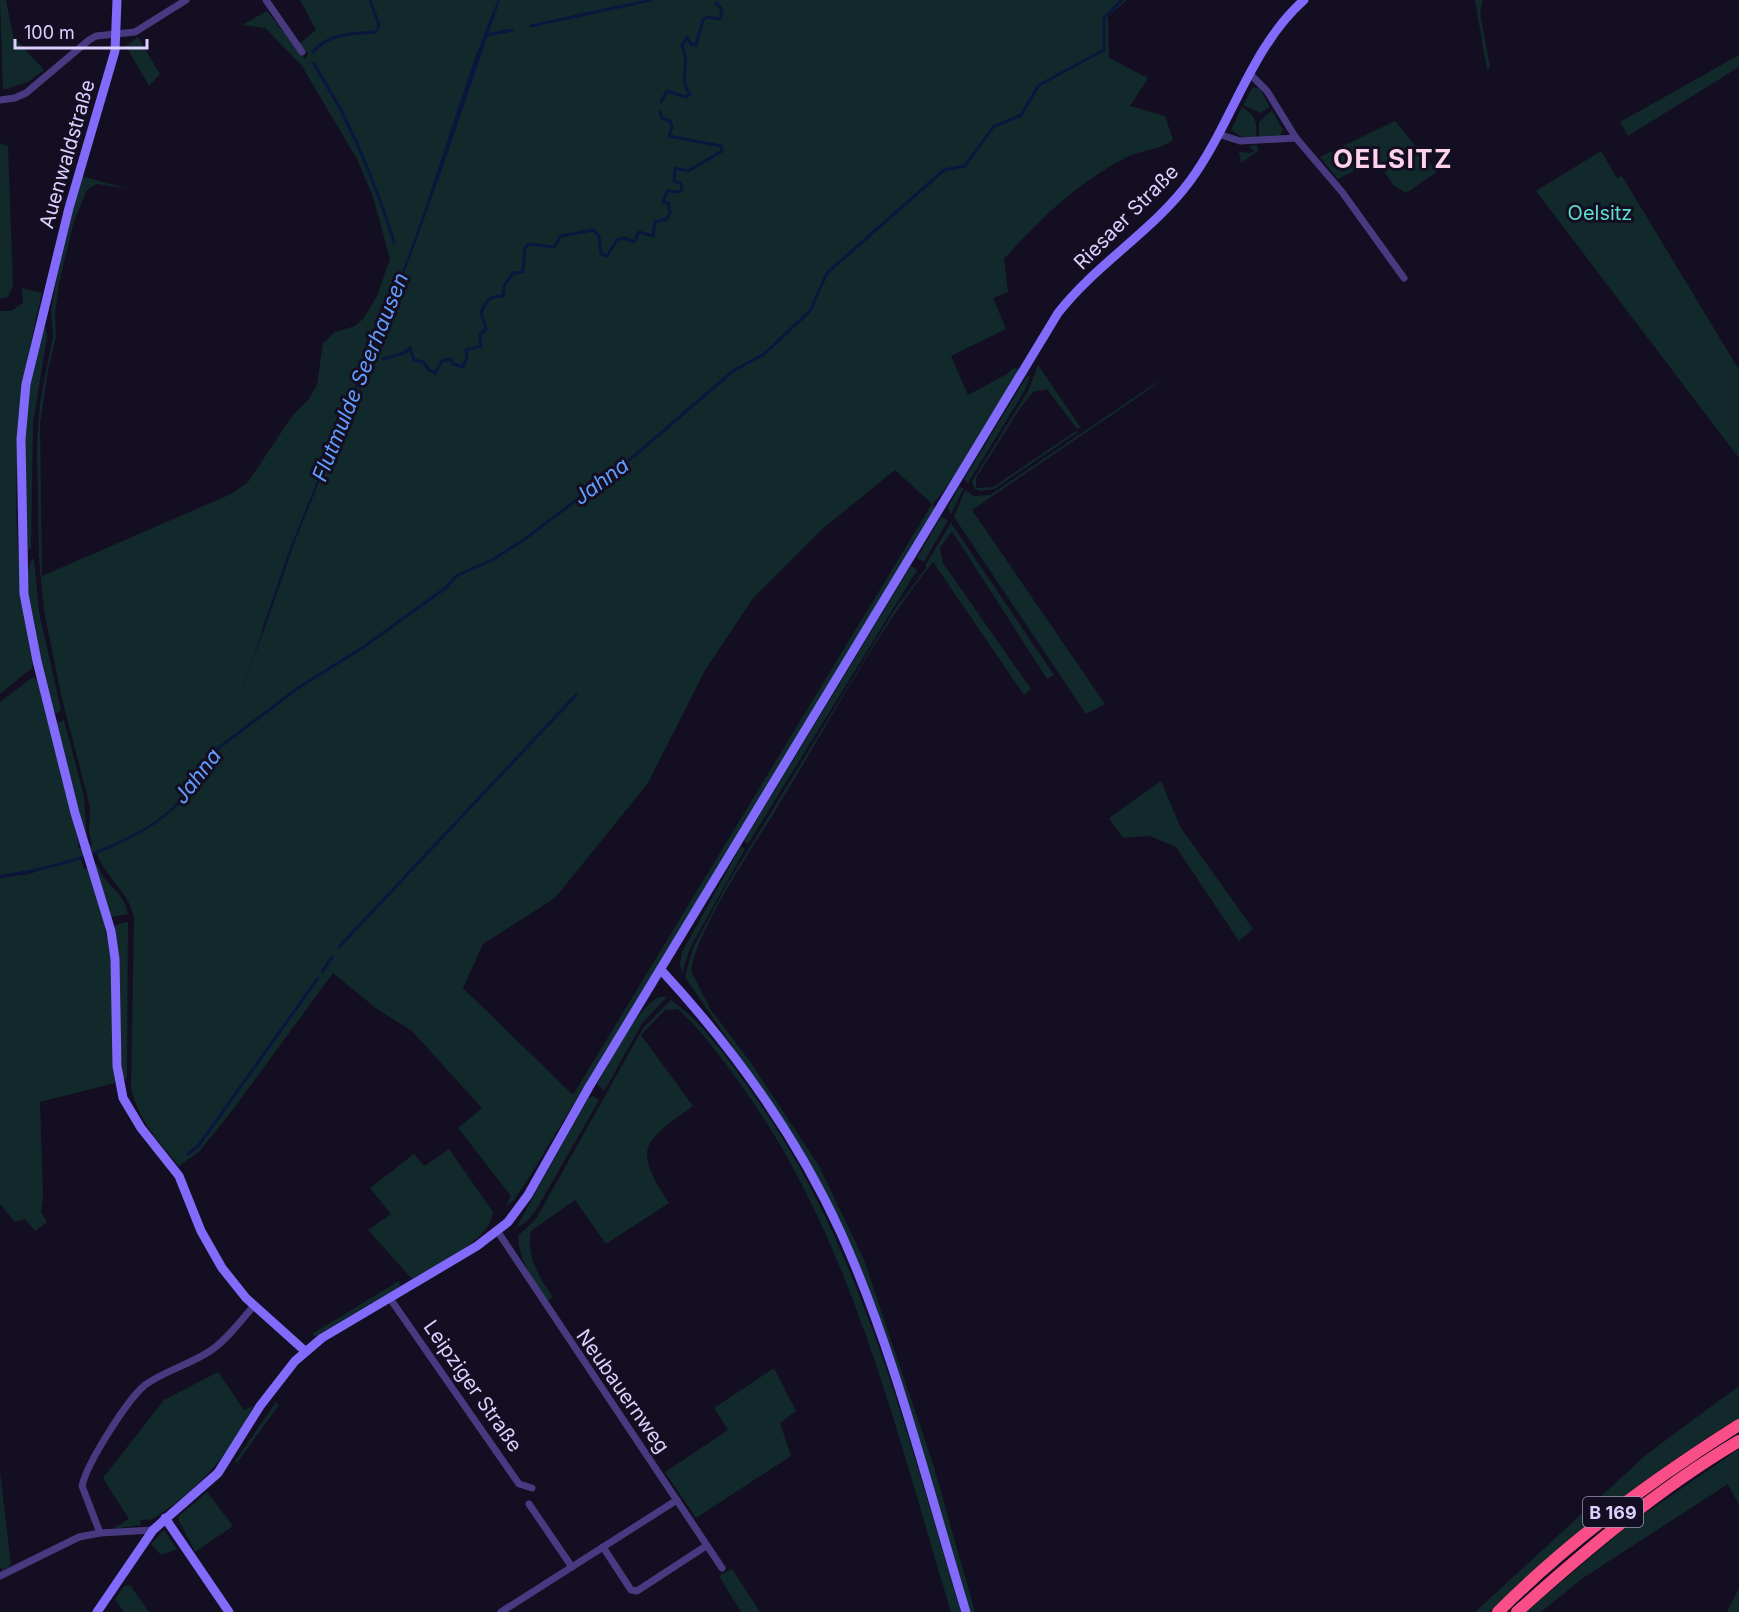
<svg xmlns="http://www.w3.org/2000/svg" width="1739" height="1612" font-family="Inter,sans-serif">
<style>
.green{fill:#11292b;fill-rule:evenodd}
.water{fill:#0b163e}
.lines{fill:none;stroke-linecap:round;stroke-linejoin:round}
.stream{stroke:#0b163e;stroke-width:3}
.street{stroke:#473a80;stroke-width:7}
.secondary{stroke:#826afb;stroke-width:9}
.highway{stroke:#fa4e88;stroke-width:12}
.labels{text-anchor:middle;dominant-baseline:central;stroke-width:6;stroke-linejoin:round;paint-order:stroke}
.shield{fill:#140e22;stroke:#a096bc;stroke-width:1.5}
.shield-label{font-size:18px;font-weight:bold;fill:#dcd0fe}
.street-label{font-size:20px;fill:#dcd0fe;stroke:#140e22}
.park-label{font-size:20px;fill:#5edcce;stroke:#140e22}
.water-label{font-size:21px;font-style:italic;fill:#619dfb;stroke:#140e22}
.district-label{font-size:26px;font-weight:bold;letter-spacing:1.5px;fill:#fed2e8;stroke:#140e22}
</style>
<rect width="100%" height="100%" fill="#140e22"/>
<g class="green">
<path d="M0,0H6L13,36L44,70L28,82L3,90Z"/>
<path d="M300,0H1127L1108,16L1109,58L1148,78L1130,106L1165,116L1173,140C1160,150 1140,150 1125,158C1075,185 1042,217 1004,259L1008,292L993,298L1006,329L951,356L968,395L1007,374L1015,367L1019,370L957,474L933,504L935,510L528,1179L514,1200L506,1206L511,1196L458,1128L482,1108L412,1031L377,1009L333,973L234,1108L199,1152L179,1166C158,1141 139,1121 131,1088L134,917C128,890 105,878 96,852C139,836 173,816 199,777C203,771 209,764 209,758C197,773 188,792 174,806C133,845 55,868 0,875V702L33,677L38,680L79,844L77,849L92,844L89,831L90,807L62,699L44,611L39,558L37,445L40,402L53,336L51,311L56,282L81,176L129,189L97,184L87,190L74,221L59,283L55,313L56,337L48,370L40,424L42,576L231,494L248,482L292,416L309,399L317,385L323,343L335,332L355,326L363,319L377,296L390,259L373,197L358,161L302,66L265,28L242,25L267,11L305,59L308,53L299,44L316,30ZM405,266L296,539L263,633L261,632L329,450ZM895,470L932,504L573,1095L463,988L483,944L555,898L648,783L704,672L754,597L821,530Z"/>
<path d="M1475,0H1483L1480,13L1490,67L1487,70Z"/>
<path d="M138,37L160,74L149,86L126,46Z"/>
<path d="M1739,55V67L1628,136L1620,122Z"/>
<path d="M1253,87L1260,89L1270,107L1260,113L1243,105Z"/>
<path d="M1242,107C1256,116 1257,121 1256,138H1243L1231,130Z"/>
<path d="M1272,110L1283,130L1279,138H1259V122Z"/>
<path d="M1395,121L1437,172L1406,193L1394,186L1376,159L1338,179L1320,157Z"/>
<path d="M0,143L8,146L13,285L8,297L0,299Z"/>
<path d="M1257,145L1258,151L1241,163L1239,152L1251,153L1254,151L1249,146Z"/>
<path d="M1601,151L1617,178L1622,176L1739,370V458L1536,191Z"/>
<path d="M22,288L42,293C11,414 8,540 33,662L32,668L0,694V311H11L23,303Z"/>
<path d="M45,325L47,337L33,423L31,548L28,550L24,440L29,385Z"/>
<path d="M1038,365L1081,428L1077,429L1047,389L1033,392L1021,407L976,478V488L993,487L1076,431L1078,432L994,489L980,491L974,488L972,481L1028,391Z"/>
<path d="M1027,376L1030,377L1025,390L968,483L964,479Z"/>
<path d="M1166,376L1144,393L972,510L1105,704L1086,714L954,517L965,490L974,496L990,495Z"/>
<path d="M959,487L964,488L951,514L948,507Z"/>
<path d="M941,517L948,520L924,562L917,558Z"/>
<path d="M951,523L1054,675L1047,679L952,531L940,548L943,563L1031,689L1024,695L933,562C873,637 826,729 775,811C752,849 696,931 691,971L711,1010L751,1063L819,1166L864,1260L933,1464L975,1612H971L879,1319L843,1226L786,1125L685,977L693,948L726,886L895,609L926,568V564Z"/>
<path d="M34,558L39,612L61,710L58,713L55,712C48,687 13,573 34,558Z"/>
<path d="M911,566L917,570L748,844L744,841Z"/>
<path d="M64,720L84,796L87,841L57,723Z"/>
<path d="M1161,781L1181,828L1253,929L1239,941L1176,847L1150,836L1123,838L1109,818Z"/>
<path d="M741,846L745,849L690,948L682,973L680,964L682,952Z"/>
<path d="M80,857L84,869L87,868L101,907L111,960L115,1083L40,1102L43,1197L41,1212L47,1222L35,1231L25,1219L15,1222L0,1204V878L29,874Z"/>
<path d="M97,864C103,884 125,892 128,914L111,917L95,865Z"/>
<path d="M126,922L128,923L127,1078L123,1081L114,929L116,925Z"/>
<path d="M660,997H667L643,1022L604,1091L597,1084C610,1062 637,1006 660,997Z"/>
<path d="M671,1000C702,1022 724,1054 746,1084C861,1240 905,1430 961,1612H951C896,1432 852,1237 739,1082C720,1056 701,1030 678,1009L665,1010L641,1035L693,1106C643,1142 632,1147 669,1203L606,1244L575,1200L531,1231C526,1255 539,1278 553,1297L547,1301C534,1280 519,1262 518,1236L536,1219L643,1028Z"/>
<path d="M593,1096L599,1100L536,1210L526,1222L516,1228L588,1098Z"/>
<path d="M449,1149L493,1212C492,1240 435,1265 412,1279L368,1230L391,1214L370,1188L414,1154L424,1166Z"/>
<path d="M399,1281L400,1286L316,1336L312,1334Z"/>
<path d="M774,1368L796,1411L780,1423L791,1456L696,1518L665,1472L728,1430L714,1408Z"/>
<path d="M218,1372L244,1410L253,1406C231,1454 194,1495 149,1521L147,1519L140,1521L141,1525L112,1529L129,1519L103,1478L164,1400Z"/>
<path d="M1739,1386V1418C1647,1472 1568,1541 1489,1612H1475L1647,1454Z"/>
<path d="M276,1402L279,1405L237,1463L235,1461Z"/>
<path d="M1739,1449V1505L1728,1484L1583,1578L1541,1612H1526L1631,1523Z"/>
<path d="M0,1471L11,1565L3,1570L0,1567Z"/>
<path d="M207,1492L233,1526L195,1552L179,1521V1516Z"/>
<path d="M164,1530L177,1549L161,1555L151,1544Z"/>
<path d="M732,1569L760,1612H741L719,1576Z"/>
<path d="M130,1585L149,1612H124L115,1599L124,1586Z"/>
<path d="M1739,1588V1612H1727Z"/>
</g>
<path class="water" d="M498,0H500C469,89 440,179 406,268C371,359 331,449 295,540C269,608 251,680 217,745C208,763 198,783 184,799C142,846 60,869 0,878V875C57,867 145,842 183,797C243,724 260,624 294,538C330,448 369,358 404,267C438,179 461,86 498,0Z"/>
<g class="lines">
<g class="stream">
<path d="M531,26L651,0"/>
<path d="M487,35L512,30"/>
<path d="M313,52C326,34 355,33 376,32L379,25L370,0"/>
<path d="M314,63C322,79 333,95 342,112C363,154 380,197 394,242"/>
<path d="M661,102L667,91L686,97L690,94C678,80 691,62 682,46L687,37L691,44L696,45L703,20L707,17L720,19L722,9L716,3"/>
<path d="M383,359L404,353L410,348L414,360L423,362L429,370L435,373L442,361L451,359L453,364L463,367L467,357L466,350L481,346L480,334L486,329L481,313C486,300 489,296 503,296L504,286L513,273L523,272L525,248L529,244L554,247L561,236L594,230L599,236L601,254L607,256L617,240L624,238L634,242L639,232L653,236L655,222L667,219L670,212L668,203L663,202L667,191L679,192L682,189L681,183L674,181L675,168L688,171L722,151L721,146L669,136L672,127L670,121L662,118L660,112"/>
<path d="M212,753L298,688L362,648L447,587L456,576L492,560L525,539L633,457L733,371L764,354L810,311L827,273L944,170L965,166L993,127L1021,115L1039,85L1104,50V18L1122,0"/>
<path d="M339,947L576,695"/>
<path d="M322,972L332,957"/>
<path d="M188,1154L199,1145L318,978"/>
</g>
<g class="street">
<path d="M266,0L302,52"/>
<path d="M1250,74L1267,91L1296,138L1342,192L1404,278"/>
<path d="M0,100L15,98L26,93L89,40L96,36L135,32L186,0"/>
<path d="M1218,134L1240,141L1296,138"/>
<path d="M498,1232L722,1568"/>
<path d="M389,1297L519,1484L532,1488"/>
<path d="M529,1504L572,1567"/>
<path d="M100,1533L82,1486C87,1463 127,1400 145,1385C164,1371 189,1365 210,1351C227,1340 240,1321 254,1306"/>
<path d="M603,1547L631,1590L637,1591L706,1546"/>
<path d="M0,1576L79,1537L100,1533L153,1530"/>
<path d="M501,1612L677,1500"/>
</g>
<g class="secondary">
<path d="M117,0L115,51L69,208L26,384L21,439L24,594L37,661L75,813L111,931L115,959L117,1066L123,1098L141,1128L179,1176L201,1231L222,1268L246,1298L305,1351"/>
<path d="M662,971C733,1048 797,1137 841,1233C895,1353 927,1485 966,1612"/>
<path d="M165,1518L229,1612"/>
<path d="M97,1612L153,1530L218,1473L260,1406L295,1361L322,1338L477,1246L508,1222L528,1195L589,1087L1058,313C1096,264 1153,231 1190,181C1232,124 1250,48 1304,0"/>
</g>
<g class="highway">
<path d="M1498,1612C1570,1540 1653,1479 1739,1425"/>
<path d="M1517,1612C1586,1550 1658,1489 1739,1441"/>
</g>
</g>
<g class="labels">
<rect class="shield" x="1583" y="1497" width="60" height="30" rx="4.5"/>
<g class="shield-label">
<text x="1613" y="1512">B 169</text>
</g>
<g class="street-label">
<text transform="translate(67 154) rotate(-74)">Auenwaldstraße</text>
<text transform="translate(1126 217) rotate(-45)">Riesaer Straße</text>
<text transform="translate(473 1386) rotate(55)">Leipziger Straße</text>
<text transform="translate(623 1391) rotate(55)">Neubauernweg</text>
</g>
<g class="park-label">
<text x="1600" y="213">Oelsitz</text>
</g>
<g class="water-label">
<text transform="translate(360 377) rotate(-68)">Flutmulde Seerhausen</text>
<text transform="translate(601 481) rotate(-37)">Jahna</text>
<text transform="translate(197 776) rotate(-52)">Jahna</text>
</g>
<g class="district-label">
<text x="1393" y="158">OELSITZ</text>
</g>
</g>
<path d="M15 39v9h132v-9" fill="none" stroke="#dcd0fe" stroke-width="3"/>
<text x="24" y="39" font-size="18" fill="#dcd0fe" stroke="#140e22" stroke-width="4.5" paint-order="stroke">100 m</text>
</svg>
